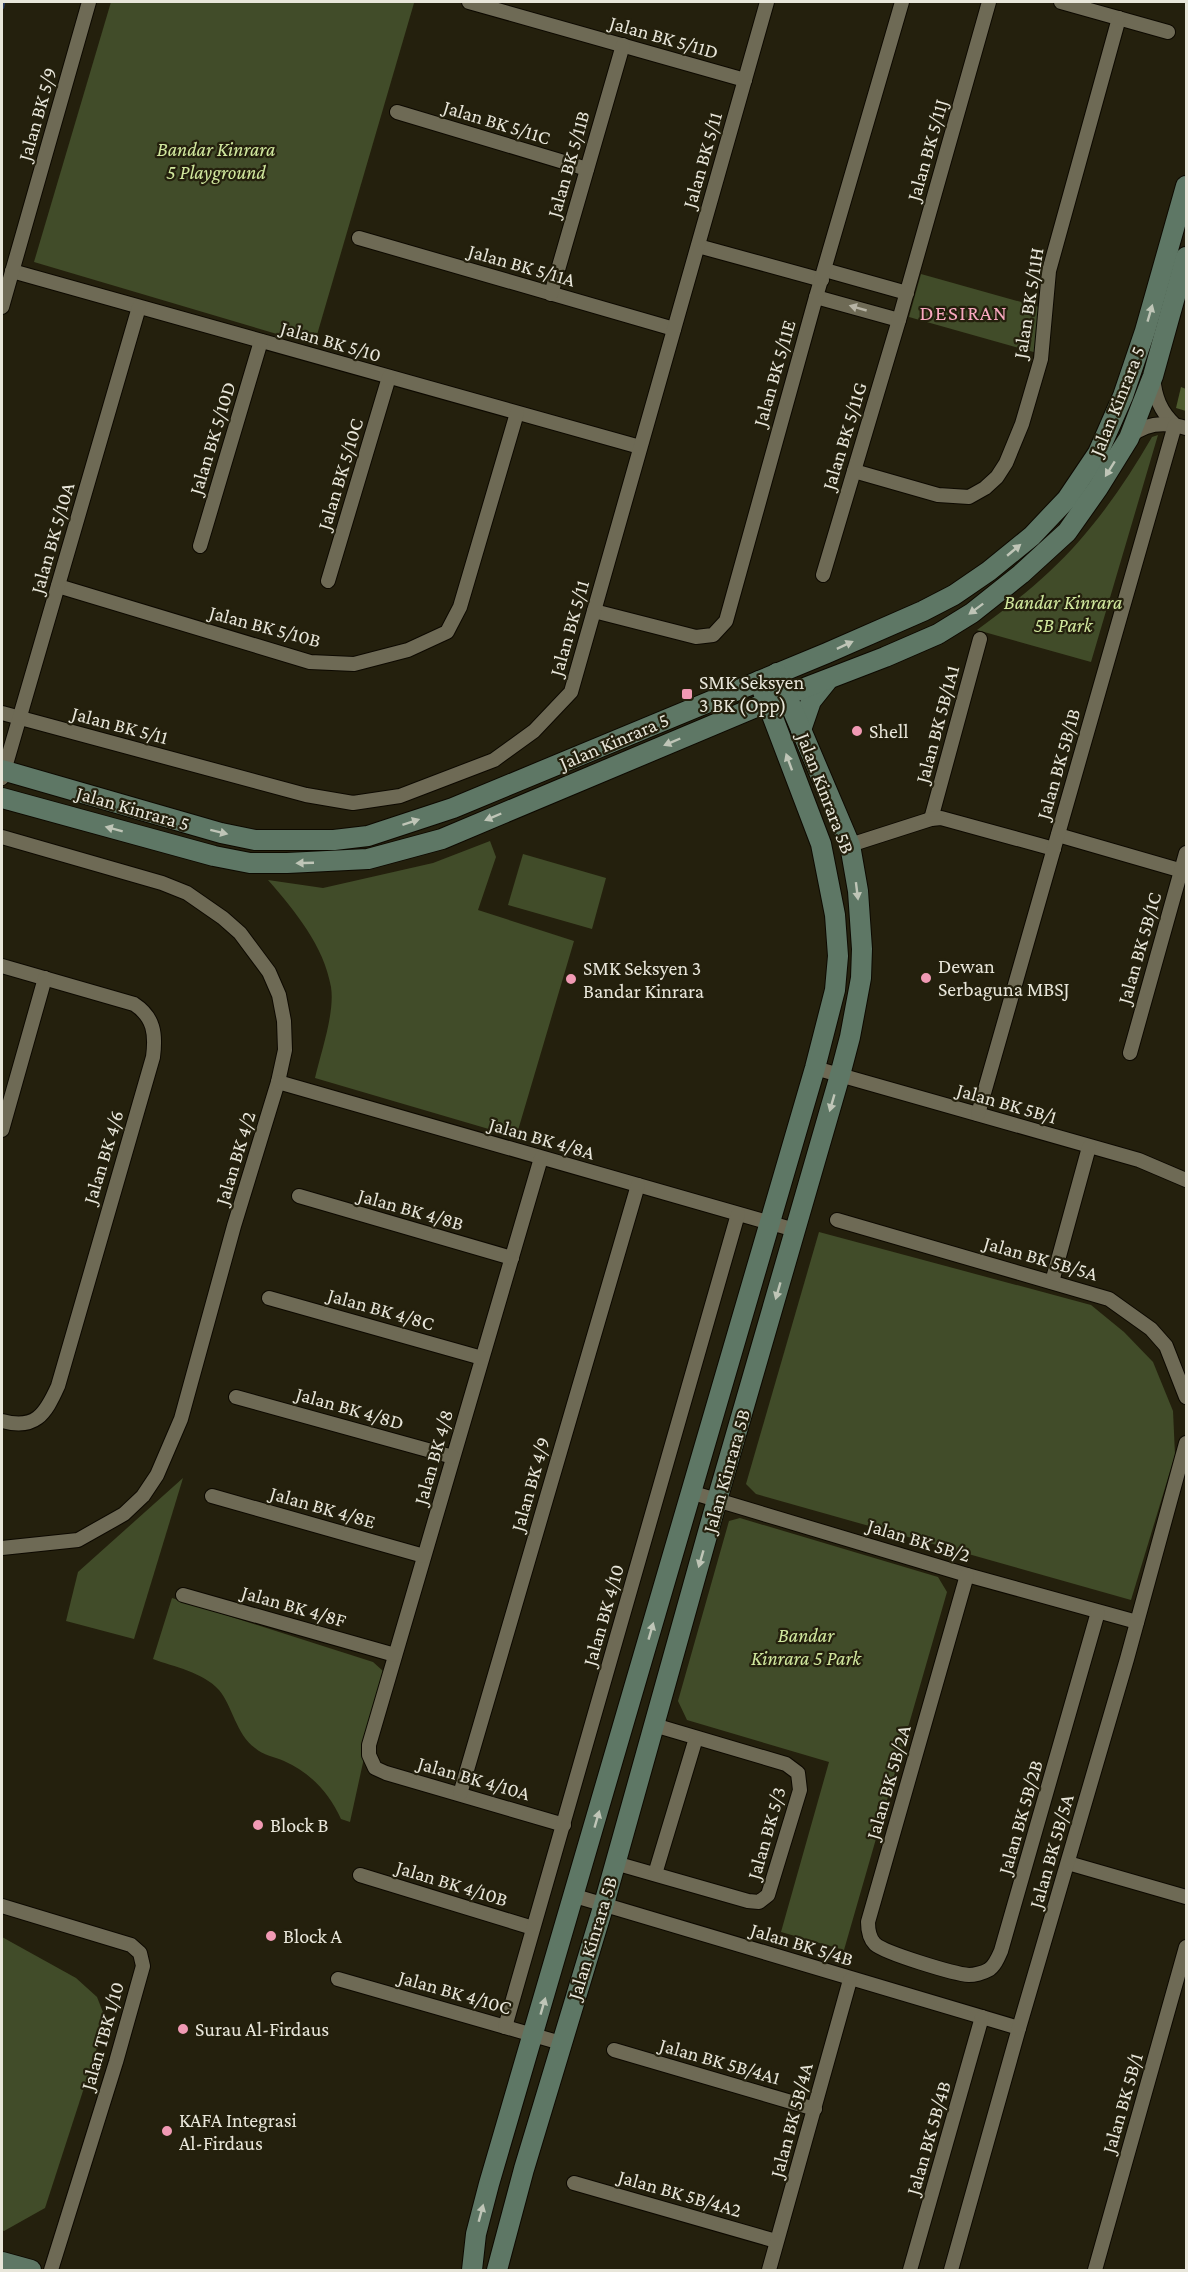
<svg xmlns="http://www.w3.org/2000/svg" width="1188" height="2272" font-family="'Crimson Pro',serif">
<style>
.green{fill:#414c29}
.forest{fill:#4e5b2e}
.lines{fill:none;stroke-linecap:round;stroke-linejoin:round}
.stream{stroke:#2a3b61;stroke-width:4.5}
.street-casing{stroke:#0d0900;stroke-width:16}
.secondary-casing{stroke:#0d0900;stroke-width:22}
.street{stroke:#6e6a55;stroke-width:14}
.secondary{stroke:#5e7765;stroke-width:20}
.oneway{fill:#b7b4a5}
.oneway2{fill:#bfc5b7}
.poi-dot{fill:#f19ab4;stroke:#24200d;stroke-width:2}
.labels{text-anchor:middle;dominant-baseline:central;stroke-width:4.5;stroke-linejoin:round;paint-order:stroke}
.street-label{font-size:20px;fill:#e8e6da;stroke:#24200d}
.park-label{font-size:20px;font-style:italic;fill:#d1e89e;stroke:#24200d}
.poi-label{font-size:20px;fill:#e8e6da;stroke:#24200d;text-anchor:start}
.neighbourhood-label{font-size:21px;letter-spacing:1.5px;fill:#faa9c0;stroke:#24200d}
</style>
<rect width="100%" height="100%" fill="#24200d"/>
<g class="green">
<path d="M111,2L414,3L314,345L34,262Z"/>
<path d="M921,274L1039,307L1037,353L909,317Z"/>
<path d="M1158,435L1091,662L977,630C1002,611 1027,593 1049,572C1091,533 1123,487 1152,437Z"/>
<path d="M490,841L496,857L478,910L574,941L516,1137L315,1078C321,1052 335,1013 331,987C324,946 295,911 268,880L323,888L433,863Z"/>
<path d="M523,854L606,878L592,929L508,905Z"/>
<path d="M819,1232L1091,1305L1124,1332L1153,1362L1173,1411L1175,1455L1131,1600L756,1494L746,1484Z"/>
<path d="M183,1478L134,1639L66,1621L78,1572Z"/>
<path d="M740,1518L938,1577L947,1592L844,1950L781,1932L829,1762L687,1720L678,1701L729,1521Z"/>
<path d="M172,1598L373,1662L383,1671L350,1822L341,1819C329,1793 311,1773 284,1761C275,1757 263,1755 255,1748C236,1734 233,1707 219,1690C203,1672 174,1667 153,1659Z"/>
<path d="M2,1937L76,1978L97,1997L106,2020L45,2208L4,2231L2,2230Z"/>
</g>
<path class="forest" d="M1181,387L1186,389V411L1176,408Z"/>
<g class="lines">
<path class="stream" d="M2,7L3,2"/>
<defs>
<g id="street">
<path d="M469,2L745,80"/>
<path d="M1061,2L1168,32"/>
<path d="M397,112L587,169"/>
<path d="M359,238L674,329"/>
<path d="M698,246L822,280"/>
<path d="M825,270L907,293"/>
<path d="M12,271L640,447"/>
<path d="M551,294L623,45"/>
<path d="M816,297L899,320"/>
<path d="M2,307L89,2"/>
<path d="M1153,377C1155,397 1160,411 1175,425"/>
<path d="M1131,436C1147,422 1166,422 1186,428"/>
<path d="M854,471L938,495L969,497L985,488L997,477L1006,463L1022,424L1041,359L1049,271L1119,18"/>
<path d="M200,546L261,341"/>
<path d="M823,575L899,320L989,2"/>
<path d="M328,581L389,377"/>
<path d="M58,586L310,662L354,664L408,650L447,632L460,607L517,413"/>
<path d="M594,611L696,637L713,635L726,621L816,297L902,2"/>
<path d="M2,713L306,795L353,803L400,796L494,760L534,731L571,692L767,2"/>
<path d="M2,778L139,307"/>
<path d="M931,819L980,639"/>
<path d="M1058,835L1186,872"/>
<path d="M2,837L162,883L187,893L223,918L240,933L269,972L279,995L284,1021L285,1050L278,1082L234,1226L181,1419L157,1475L143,1496L124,1514L78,1540L2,1548"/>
<path d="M850,845L931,819L941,818L1054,849"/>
<path d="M2,966L134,1004C154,1017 156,1034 153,1057L58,1386C45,1415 35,1430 2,1421"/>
<path d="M1130,1053L1186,853"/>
<path d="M815,1068L1139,1160L1186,1180"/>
<path d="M278,1082L795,1230"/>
<path d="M978,1114L1175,425"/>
<path d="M2,1130L45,978"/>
<path d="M541,1158L369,1745V1755L375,1768L386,1773L564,1825"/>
<path d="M299,1196L512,1258"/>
<path d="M837,1220L1109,1299L1151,1329L1166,1346L1186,1397"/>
<path d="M1052,1282L1089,1147"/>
<path d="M269,1298L482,1358"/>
<path d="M236,1397L453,1457"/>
<path d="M690,1492L967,1575L1137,1622"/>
<path d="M212,1496L424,1556"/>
<path d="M967,1575L868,1922C868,1930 869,1938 875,1944C885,1953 954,1974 969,1975C974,1975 983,1973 988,1970C994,1967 998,1958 1001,1951L1098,1612"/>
<path d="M183,1595L395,1655"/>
<path d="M460,1794L638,1185"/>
<path d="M615,1863L748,1901L759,1902L768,1895L800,1790L798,1773L786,1764L654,1725"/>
<path d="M1068,1863L1186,1897"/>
<path d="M655,1874L696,1738"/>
<path d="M360,1875L533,1928"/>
<path d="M575,1896L1019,2028"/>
<path d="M2,1906L131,1945L140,1953L143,1966L116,2062L51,2270"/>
<path d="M338,1979L561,2043"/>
<path d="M505,2027L738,1214"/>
<path d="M614,2050L815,2109"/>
<path d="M574,2183L776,2241"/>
<path d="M769,2270L850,1980"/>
<path d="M910,2270L982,2017"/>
<path d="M951,2270L1019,2028L1127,1659L1186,1443"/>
<path d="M1095,2270L1186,1947"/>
</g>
<g id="secondary">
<path d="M801,730L811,701L827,681"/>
<path d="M2,770L221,833L255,840H334L368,836L453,808L827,653L923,611L954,595L989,571L1032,536L1067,499L1098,453L1123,396L1145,331L1186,186"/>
<path d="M2,798L214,856L250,863H287L368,859L442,839L768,702L885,657L938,634L972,613L1021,574L1067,532L1098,488L1129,438L1153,376L1186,257"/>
<path d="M2,2262L31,2270"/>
<path d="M472,2270L476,2234L489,2184L815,1068L835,990L838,956L835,915L821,844L759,681"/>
<path d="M497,2270L524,2169L604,1904L717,1500L840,1075L850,1037L861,978L862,949L858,891L850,845L777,673"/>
</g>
</defs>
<use href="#street" class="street-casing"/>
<use href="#secondary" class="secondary-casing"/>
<use href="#street" class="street"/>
<use href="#secondary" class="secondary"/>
</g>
<defs><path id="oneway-solid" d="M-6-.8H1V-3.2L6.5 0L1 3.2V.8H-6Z" transform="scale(1.5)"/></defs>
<use class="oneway" href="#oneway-solid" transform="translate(858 308) rotate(-164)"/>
<g class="oneway2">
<use href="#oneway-solid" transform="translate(1150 313) rotate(-74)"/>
<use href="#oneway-solid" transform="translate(1110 469) rotate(122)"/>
<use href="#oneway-solid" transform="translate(1014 550) rotate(-40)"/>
<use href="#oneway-solid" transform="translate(976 609) rotate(143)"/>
<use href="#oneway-solid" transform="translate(845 645) rotate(-25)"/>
<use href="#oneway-solid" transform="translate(672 742) rotate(157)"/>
<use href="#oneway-solid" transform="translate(789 762) rotate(-110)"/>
<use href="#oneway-solid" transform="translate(493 817) rotate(157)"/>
<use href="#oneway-solid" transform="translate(411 822) rotate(-18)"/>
<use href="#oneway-solid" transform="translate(114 829) rotate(-165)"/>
<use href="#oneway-solid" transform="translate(219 832) rotate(14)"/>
<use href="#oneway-solid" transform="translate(305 863) rotate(178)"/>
<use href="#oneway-solid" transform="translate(857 891) rotate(83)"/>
<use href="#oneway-solid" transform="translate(832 1103) rotate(106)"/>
<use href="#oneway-solid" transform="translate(778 1291) rotate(106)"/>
<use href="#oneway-solid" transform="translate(701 1559) rotate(106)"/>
<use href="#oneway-solid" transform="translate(651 1631) rotate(-74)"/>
<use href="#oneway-solid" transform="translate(597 1819) rotate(-74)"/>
<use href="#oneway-solid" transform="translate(543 2006) rotate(-74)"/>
<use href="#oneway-solid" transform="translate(481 2213) rotate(-75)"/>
</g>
<g class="poi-dot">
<rect x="681" y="688" width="12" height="12" rx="3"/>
<circle cx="857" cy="731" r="6"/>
<circle cx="926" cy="978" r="6"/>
<circle cx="571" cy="979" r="6"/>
<circle cx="258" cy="1825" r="6"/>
<circle cx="271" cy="1936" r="6"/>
<circle cx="183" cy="2029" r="6"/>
<circle cx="167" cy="2131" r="6"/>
</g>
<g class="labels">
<g class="street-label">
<text transform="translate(664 37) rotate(16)">Jalan BK 5/11D</text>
<text transform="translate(37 114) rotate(-74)">Jalan BK 5/9</text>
<text transform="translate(497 122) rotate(17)">Jalan BK 5/11C</text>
<text transform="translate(927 150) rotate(-74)">Jalan BK 5/11J</text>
<text transform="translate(702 160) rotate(-74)">Jalan BK 5/11</text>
<text transform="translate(568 164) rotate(-74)">Jalan BK 5/11B</text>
<text transform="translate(522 265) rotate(16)">Jalan BK 5/11A</text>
<text transform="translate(1028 303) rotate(-81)">Jalan BK 5/11H</text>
<text transform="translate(331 341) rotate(16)">Jalan BK 5/10</text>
<text transform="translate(774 373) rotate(-74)">Jalan BK 5/11E</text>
<text transform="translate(1117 401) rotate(-68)">Jalan Kinrara 5</text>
<text transform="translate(844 436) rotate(-73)">Jalan BK 5/11G</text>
<text transform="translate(212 438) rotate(-73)">Jalan BK 5/10D</text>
<text transform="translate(340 474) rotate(-73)">Jalan BK 5/10C</text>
<text transform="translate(52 538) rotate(-74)">Jalan BK 5/10A</text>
<text transform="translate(265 626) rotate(15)">Jalan BK 5/10B</text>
<text transform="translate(569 628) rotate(-74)">Jalan BK 5/11</text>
<text transform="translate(937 724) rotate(-75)">Jalan BK 5B/1A1</text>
<text transform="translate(120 725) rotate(15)">Jalan BK 5/11</text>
<text transform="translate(614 741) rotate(-23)">Jalan Kinrara 5</text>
<text transform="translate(1058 764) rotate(-74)">Jalan BK 5B/1B</text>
<text transform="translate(826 793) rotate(69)">Jalan Kinrara 5B</text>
<text transform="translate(133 808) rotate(16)">Jalan Kinrara 5</text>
<text transform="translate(1139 948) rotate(-74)">Jalan BK 5B/1C</text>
<text transform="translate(1007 1103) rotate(16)">Jalan BK 5B/1</text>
<text transform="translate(542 1138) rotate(16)">Jalan BK 4/8A</text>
<text transform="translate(103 1157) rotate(-73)">Jalan BK 4/6</text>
<text transform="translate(235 1158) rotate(-73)">Jalan BK 4/2</text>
<text transform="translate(411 1209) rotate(16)">Jalan BK 4/8B</text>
<text transform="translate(1041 1258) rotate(16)">Jalan BK 5B/5A</text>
<text transform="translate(381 1309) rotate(16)">Jalan BK 4/8C</text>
<text transform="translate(350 1408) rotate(16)">Jalan BK 4/8D</text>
<text transform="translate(433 1457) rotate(-74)">Jalan BK 4/8</text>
<text transform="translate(726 1471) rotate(-74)">Jalan Kinrara 5B</text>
<text transform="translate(530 1484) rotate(-74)">Jalan BK 4/9</text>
<text transform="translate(323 1507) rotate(16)">Jalan BK 4/8E</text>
<text transform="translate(919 1540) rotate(17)">Jalan BK 5B/2</text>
<text transform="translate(294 1606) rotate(16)">Jalan BK 4/8F</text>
<text transform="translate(603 1615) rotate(-74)">Jalan BK 4/10</text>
<text transform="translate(474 1778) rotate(16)">Jalan BK 4/10A</text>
<text transform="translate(888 1782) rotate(-74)">Jalan BK 5B/2A</text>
<text transform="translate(1020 1817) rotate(-74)">Jalan BK 5B/2B</text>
<text transform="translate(766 1833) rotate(-74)">Jalan BK 5/3</text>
<text transform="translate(1051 1851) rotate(-74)">Jalan BK 5B/5A</text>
<text transform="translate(452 1883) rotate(17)">Jalan BK 4/10B</text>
<text transform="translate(592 1938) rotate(-73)">Jalan Kinrara 5B</text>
<text transform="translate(802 1944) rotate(17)">Jalan BK 5/4B</text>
<text transform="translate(455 1992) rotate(16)">Jalan BK 4/10C</text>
<text transform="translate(102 2036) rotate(-74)">Jalan TBK 1/10</text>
<text transform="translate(720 2061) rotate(16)">Jalan BK 5B/4A1</text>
<text transform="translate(1122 2103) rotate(-74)">Jalan BK 5B/1</text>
<text transform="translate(791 2120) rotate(-75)">Jalan BK 5B/4A</text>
<text transform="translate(928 2138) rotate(-74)">Jalan BK 5B/4B</text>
<text transform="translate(680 2193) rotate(16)">Jalan BK 5B/4A2</text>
</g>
<g class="park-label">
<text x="216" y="149">Bandar Kinrara<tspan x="216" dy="23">5 Playground</tspan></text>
<text x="1063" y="602">Bandar Kinrara<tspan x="1063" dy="23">5B Park</tspan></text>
<text x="806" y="1635">Bandar<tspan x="806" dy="23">Kinrara 5 Park</tspan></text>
</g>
<g class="poi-label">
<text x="699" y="682">SMK Seksyen<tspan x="699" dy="23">3 BK (Opp)</tspan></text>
<text x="869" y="731">Shell</text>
<text x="938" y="966">Dewan<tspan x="938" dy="23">Serbaguna MBSJ</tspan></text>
<text x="583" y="968">SMK Seksyen 3<tspan x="583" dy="23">Bandar Kinrara</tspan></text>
<text x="270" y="1825">Block B</text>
<text x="283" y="1936">Block A</text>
<text x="195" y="2029">Surau Al-Firdaus</text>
<text x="179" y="2120">KAFA Integrasi<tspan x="179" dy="23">Al-Firdaus</tspan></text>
</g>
<g class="neighbourhood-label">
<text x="964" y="313">DESIRAN</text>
</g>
</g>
<rect width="1188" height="2272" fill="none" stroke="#e8e6da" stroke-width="6"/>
</svg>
